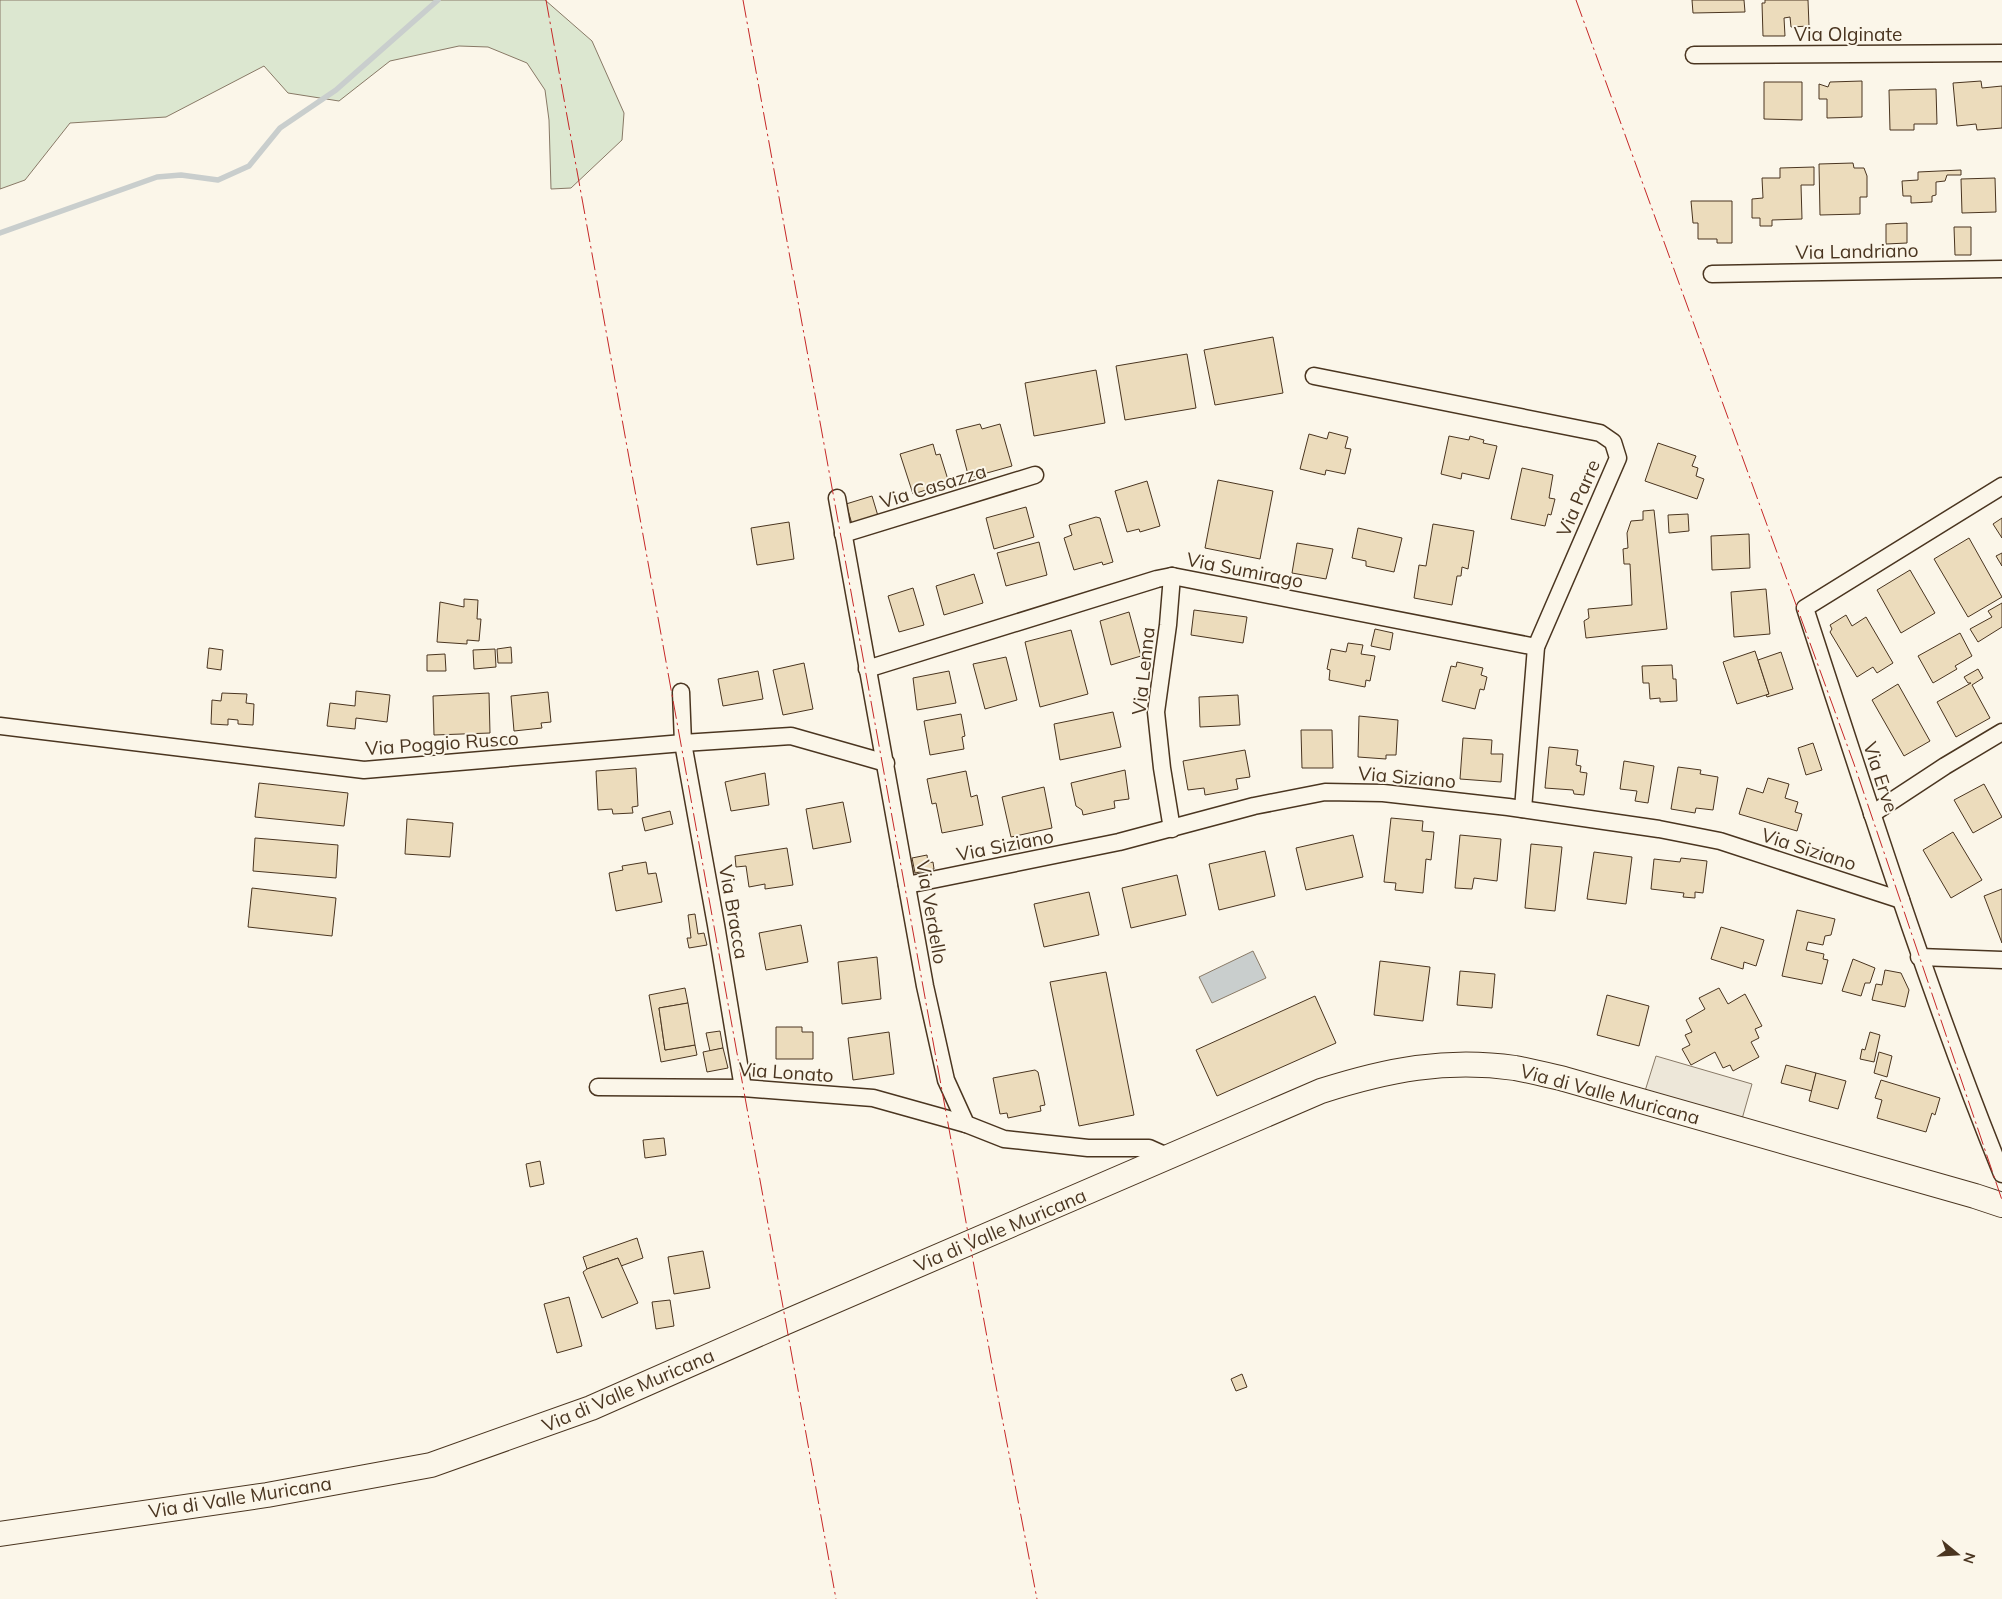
<svg xmlns="http://www.w3.org/2000/svg" width="2002" height="1599" font-family="Mulish,sans-serif">
<style>
.green{fill:#dce7d0;stroke:#887966}
.parking{fill:#ede7d9;stroke:#887966}
.water{fill:#c9cecd;stroke:#887966}
.lines{fill:none;stroke-linecap:round;stroke-linejoin:round}
.stream{stroke:#c9cecd;stroke-width:5.5}
.building{fill:#ecdcbc;stroke:#4a3520}
.street-casing{stroke:#4a3520;stroke-width:19}
.secondary-casing{stroke:#4a3520;stroke-width:26}
.street{stroke:#fbf6e9;stroke-width:16}
.secondary{stroke:#fbf6e9;stroke-width:24}
.power{stroke:#c62828;stroke-width:1;stroke-dasharray:18 4 2.5 4;stroke-linecap:butt}
.labels{text-anchor:middle;dominant-baseline:central;stroke-width:4;stroke-linejoin:round;paint-order:stroke}
.street-label{font-size:19px;fill:#4a3520;stroke:#fbf6e9}
</style>
<rect width="100%" height="100%" fill="#fbf6e9"/>
<path class="green" d="M0,0H545L592,41L624,113L622,140L571,188L551,189L549,120L545,90L527,63L488,47L459,46L390,61L339,101L288,93L264,66L166,117L70,123L25,180L0,189Z"/>
<path class="parking" d="M1656,1056L1752,1084L1742,1119L1645,1091Z"/>
<path class="water" d="M1253,951L1266,978L1212,1003L1199,977Z"/>
<g class="lines">
<path class="stream" d="M0,233L157,177L181,175L218,180L249,166L280,128L336,90L438,0"/>
</g>
<g class="building">
<path d="M1692,0H1744L1745,12L1693,13Z"/>
<path d="M1765,0H1808L1809,26L1791,27L1790,17L1784,18L1785,36H1763L1762,3H1765Z"/>
<path d="M1862,81V117L1827,118V99H1819V84L1828,87L1830,82Z"/>
<path d="M1981,81L1982,88L2002,86V128L1977,130L1976,124L1957,126L1953,83Z"/>
<path d="M1764,82H1802V120L1764,119Z"/>
<path d="M1936,89L1937,124H1914V130H1890L1889,90Z"/>
<path d="M1853,163L1854,168H1864L1867,176V197H1860V214L1820,215L1819,164Z"/>
<path d="M1814,167V185H1801L1802,219L1772,220V226H1760V218H1752V199L1763,198L1762,178H1780V168Z"/>
<path d="M1961,170V175H1947L1945,181L1936,182V195L1932,196V202L1911,203V196H1903L1902,181L1918,180V172Z"/>
<path d="M1995,178L1996,212L1962,213L1961,179Z"/>
<path d="M1691,201H1732V243H1717V239H1698V223H1693Z"/>
<path d="M1907,223V243L1886,244V224Z"/>
<path d="M1954,227H1971V255H1955Z"/>
<path d="M1273,337L1283,393L1215,405L1204,350Z"/>
<path d="M1187,354L1196,408L1125,420L1116,366Z"/>
<path d="M1096,370L1105,423L1034,436L1025,383Z"/>
<path d="M980,424L982,429L1000,424L1012,466L969,478L956,430Z"/>
<path d="M1329,432L1348,437L1345,448L1351,449L1345,474L1326,470L1325,475L1300,469L1309,434L1327,439Z"/>
<path d="M1449,436L1469,440L1470,436L1484,440L1483,443L1497,446L1489,479L1462,473L1461,479L1441,474Z"/>
<path d="M1658,443L1696,456L1692,466L1698,468L1696,476L1704,479L1697,499L1645,481Z"/>
<path d="M933,444L936,455L940,454L949,483L913,494L900,454Z"/>
<path d="M1522,468L1553,475L1549,498L1555,499L1551,515L1548,514L1545,526L1511,519Z"/>
<path d="M1218,480L1273,491L1260,559L1205,548Z"/>
<path d="M1147,481L1160,526L1140,532L1139,529L1127,532L1115,491Z"/>
<path d="M872,496L878,516L852,524L846,504Z"/>
<path d="M1026,507L1034,537L994,549L986,518Z"/>
<path d="M1654,510L1667,629L1586,638L1584,621L1589,618L1588,609L1632,605L1630,564H1624L1623,549L1628,548L1627,533L1631,521L1643,520V511Z"/>
<path d="M1688,514L1689,531L1669,533L1668,515Z"/>
<path d="M1096,517L1100,518L1113,562L1103,565L1102,562L1074,570L1064,538L1072,535L1069,525Z"/>
<path d="M2002,518V538L1993,524Z"/>
<path d="M789,522L794,559L757,565L751,528Z"/>
<path d="M1433,524L1474,531L1468,569L1462,567L1461,576H1457L1452,605L1414,598L1419,565L1426,566Z"/>
<path d="M1358,528L1402,538L1394,572L1366,566V561L1352,558Z"/>
<path d="M1749,534L1750,568L1712,570L1711,536Z"/>
<path d="M1969,538L2002,597L1968,617L1934,559Z"/>
<path d="M1039,542L1047,575L1006,586L997,553Z"/>
<path d="M1297,543L1333,549L1326,579L1292,573Z"/>
<path d="M2002,553V566L1996,556Z"/>
<path d="M1910,570L1935,613L1901,633L1877,590Z"/>
<path d="M974,574L983,603L944,615L936,586Z"/>
<path d="M913,588L924,625L899,632L888,596Z"/>
<path d="M1766,589L1770,634L1734,637L1731,592Z"/>
<path d="M464,599L478,600L477,619H481L479,641L467,640V644L437,642L440,602L464,607Z"/>
<path d="M2002,603V627L1978,642L1970,629L1992,617L1988,611Z"/>
<path d="M1194,610L1247,617L1243,643L1191,635Z"/>
<path d="M1129,612L1141,656L1111,665L1100,621Z"/>
<path d="M1846,615L1852,626L1866,617L1893,663L1877,673L1873,667L1857,677L1830,632L1832,629L1830,625Z"/>
<path d="M1375,629L1393,633L1390,650L1371,646Z"/>
<path d="M1071,630L1088,694L1040,707L1025,642Z"/>
<path d="M1960,633L1972,656L1955,666L1957,669L1933,683L1918,656Z"/>
<path d="M1348,643L1363,645L1361,654L1375,656L1370,681L1366,680L1365,687L1329,680L1330,670L1327,669L1331,649L1346,652Z"/>
<path d="M511,647L512,663H498L497,649Z"/>
<path d="M209,648L223,650L221,670L207,668Z"/>
<path d="M495,649L496,667L474,669L473,650Z"/>
<path d="M1755,651L1769,694L1737,704L1723,662Z"/>
<path d="M1781,652L1793,689L1767,697L1766,695L1769,694L1758,660Z"/>
<path d="M445,654L446,671H427V655Z"/>
<path d="M1006,657L1017,700L985,709L973,664Z"/>
<path d="M1457,662L1483,668L1481,675L1487,677L1484,690L1480,689L1475,709L1442,701L1451,666L1456,667Z"/>
<path d="M804,663L813,709L783,715L773,670Z"/>
<path d="M1672,665L1673,679H1676L1677,701L1660,702V698L1650,699L1649,683H1643L1642,666Z"/>
<path d="M1978,669L1983,678L1972,685L1990,718L1956,737L1937,702L1971,683H1968L1964,677Z"/>
<path d="M758,671L763,699L723,706L718,679Z"/>
<path d="M949,671L956,703L917,710L913,678Z"/>
<path d="M1898,684L1930,741L1904,756L1872,700Z"/>
<path d="M356,691L390,695L387,722L356,718L355,729L327,726L330,703L355,706Z"/>
<path d="M548,692L551,722L541,723L542,728L514,731L511,696Z"/>
<path d="M222,693L247,694L246,703L254,704L253,725L238,724V720L228,719V725L211,724L212,700L221,701Z"/>
<path d="M489,693L490,733L434,735L433,696Z"/>
<path d="M1238,695L1240,725L1200,727L1199,697Z"/>
<path d="M1113,712L1121,747L1060,760L1054,724Z"/>
<path d="M961,714L965,736L962,737L964,749L930,755L924,721Z"/>
<path d="M1359,716L1398,720L1396,755H1386V759L1358,757Z"/>
<path d="M1301,730H1332L1333,768H1302Z"/>
<path d="M1463,738L1492,740L1491,754H1503L1501,782L1460,779Z"/>
<path d="M1813,743L1822,770L1806,775L1798,748Z"/>
<path d="M1549,747L1578,750L1576,765L1581,766L1580,772L1587,773L1584,795L1574,794L1573,790L1545,788Z"/>
<path d="M1245,750L1250,777L1236,779L1238,789L1205,795L1204,788L1188,790L1183,761Z"/>
<path d="M1624,761L1654,766L1648,803L1635,801L1637,791L1620,789Z"/>
<path d="M1678,767L1701,770L1700,774L1718,777L1713,810L1696,808L1695,813L1671,809Z"/>
<path d="M636,768L638,806L632,807L633,813L613,814L612,809L598,810L596,771Z"/>
<path d="M1125,770L1129,799L1114,801L1115,808L1083,815L1082,810L1076,806L1071,783Z"/>
<path d="M966,771L971,797L977,795L983,825L942,833L936,803L932,804L927,779Z"/>
<path d="M765,773L769,805L731,811L725,782Z"/>
<path d="M1768,778L1789,784L1785,798L1798,802L1795,812L1802,814L1797,831L1739,814L1747,788L1763,793Z"/>
<path d="M259,783L348,793L344,826L255,817Z"/>
<path d="M1984,784L2002,817L1973,833L1954,800Z"/>
<path d="M1044,787L1052,828L1011,837L1002,797Z"/>
<path d="M843,802L851,842L813,849L806,809Z"/>
<path d="M670,811L673,824L645,831L642,818Z"/>
<path d="M1391,818L1423,821L1422,831L1434,832L1431,860L1426,859L1423,893L1395,890L1396,883L1384,882Z"/>
<path d="M407,819L453,823L450,857L405,854Z"/>
<path d="M1953,832L1982,880L1951,898L1923,850Z"/>
<path d="M1353,835L1363,877L1306,890L1296,848Z"/>
<path d="M1460,835L1501,839L1497,881L1474,878L1472,889L1455,888Z"/>
<path d="M255,838L338,845L336,878L253,871Z"/>
<path d="M1531,844L1562,847L1555,911L1525,908Z"/>
<path d="M787,848L793,885L765,889V884L749,887L746,866L736,867L735,856Z"/>
<path d="M1265,851L1275,896L1219,910L1209,864Z"/>
<path d="M1594,852L1632,857L1626,904L1587,899Z"/>
<path d="M927,855L928,863L933,862L934,869L915,873L912,858Z"/>
<path d="M1681,858L1707,861L1703,893L1695,892V898L1683,897L1684,893L1651,889L1654,859L1680,862Z"/>
<path d="M646,862L648,874L656,873L662,902L616,911L609,873L623,870L622,866Z"/>
<path d="M1177,875L1186,915L1131,928L1122,888Z"/>
<path d="M252,888L336,898L332,936L248,927Z"/>
<path d="M2002,889V943L1984,896Z"/>
<path d="M1089,892L1099,935L1044,947L1034,904Z"/>
<path d="M1797,910L1835,919L1831,935L1825,936L1823,945L1808,942L1806,950L1824,954L1823,959L1828,960L1822,984L1782,976Z"/>
<path d="M695,914L698,934L704,933L707,945L689,948L687,938H691L688,915Z"/>
<path d="M801,925L808,962L766,970L759,933Z"/>
<path d="M1721,927L1764,940L1756,966L1744,962L1743,969L1711,959Z"/>
<path d="M877,957L881,999L842,1004L838,962Z"/>
<path d="M1853,959L1875,968L1870,983H1865L1861,996L1842,991Z"/>
<path d="M1380,961L1430,967L1423,1021L1374,1015Z"/>
<path d="M1885,970L1901,973L1909,990L1905,1007L1872,1000L1876,984L1882,985Z"/>
<path d="M1460,971L1495,974L1492,1008L1457,1005Z"/>
<path d="M1106,972L1134,1115L1079,1126L1050,982Z"/>
<path d="M685,988L688,1003L659,1008L665,1050L695,1045L697,1055L661,1062L649,995Z"/>
<path d="M1719,988L1728,1004L1745,994L1762,1026L1755,1029L1759,1038L1751,1042L1759,1057L1733,1071L1730,1065L1723,1068L1715,1052L1691,1065L1682,1049L1690,1045L1685,1035L1692,1032L1686,1020L1705,1009L1699,998Z"/>
<path d="M1607,995L1649,1006L1639,1046L1597,1035Z"/>
<path d="M1315,996L1336,1043L1217,1096L1196,1050Z"/>
<path d="M688,1003L695,1045L665,1050L659,1008Z"/>
<path d="M776,1027H802V1032H813V1059H776Z"/>
<path d="M720,1031L723,1048L710,1051L706,1033Z"/>
<path d="M889,1032L894,1074L853,1080L848,1038Z"/>
<path d="M1870,1032L1880,1035L1874,1062L1860,1059L1862,1049L1865,1050Z"/>
<path d="M723,1048L728,1068L707,1072L703,1052Z"/>
<path d="M1879,1052L1892,1056L1887,1077L1874,1073Z"/>
<path d="M1786,1065L1816,1073L1812,1091L1781,1083Z"/>
<path d="M1035,1070L1038,1072L1045,1105L1040,1106L1041,1111L1008,1118L1007,1113L1000,1114L993,1078Z"/>
<path d="M1816,1073L1846,1081L1838,1109L1809,1101Z"/>
<path d="M1881,1080L1940,1098L1935,1115L1932,1113L1926,1132L1877,1118L1882,1100L1875,1098Z"/>
<path d="M664,1138L666,1155L645,1158L643,1140Z"/>
<path d="M540,1161L544,1184L530,1187L526,1164Z"/>
<path d="M637,1238L643,1258L621,1266L618,1258L587,1269L583,1257Z"/>
<path d="M703,1251L710,1288L674,1294L668,1257Z"/>
<path d="M618,1258L638,1303L602,1318L583,1272L587,1269Z"/>
<path d="M569,1297L582,1346L557,1353L544,1304Z"/>
<path d="M670,1300L674,1326L656,1329L652,1302Z"/>
<path d="M1242,1374L1247,1387L1236,1391L1231,1379Z"/>
</g>
<g class="lines">
<defs>
<g id="street">
<path d="M1694,55L2002,53"/>
<path d="M1712,274L2002,269"/>
<path d="M1314,376L1600,433L1613,442L1618,458L1536,647L1523,809"/>
<path d="M2002,486L1805,608C1867,798 1927,989 2002,1174"/>
<path d="M837,498L925,986L946,1080L966,1124L1004,1139L1088,1148H1149L1169,1157"/>
<path d="M843,534L1035,475"/>
<path d="M1172,576L1168,625L1156,712L1162,768L1172,829"/>
<path d="M867,669L1157,579L1172,576L1536,647"/>
<path d="M681,692L683,743L716,925L743,1088"/>
<path d="M0,726L364,770L683,743L791,736L886,763"/>
<path d="M1872,814L1945,766L2002,732"/>
<path d="M907,885L1119,842L1254,806L1325,792L1383,793L1508,807L1659,829L1720,841L1901,900"/>
<path d="M1919,957L2002,960"/>
<path d="M598,1087L743,1088L873,1098L966,1124"/>
</g>
<path id="secondary" d="M0,1534L267,1495L431,1465L591,1408L786,1322L1321,1091C1387,1070 1446,1058 1515,1068C1531,1071 1547,1075 1564,1079L1975,1196L2002,1205"/>
</defs>
<use href="#street" class="street-casing"/>
<use href="#secondary" class="secondary-casing"/>
<use href="#street" class="street"/>
<use href="#secondary" class="secondary"/>
<g class="power">
<path d="M546,0L836,1599"/>
<path d="M743,0L995,1381L1037,1599"/>
<path d="M1576,0L1854,764L2002,1200"/>
</g>
</g>
<g class="labels">
<g class="street-label">
<text x="1848" y="34">Via Olginate</text>
<text transform="translate(1857 251) rotate(-1)">Via Landriano</text>
<text transform="translate(933 486) rotate(-17)">Via Casazza</text>
<text transform="translate(1578 498) rotate(-67)">Via Parre</text>
<text transform="translate(1245 570) rotate(11)">Via Sumirago</text>
<text transform="translate(1143 671) rotate(-84)">Via Lenna</text>
<text transform="translate(442 743) rotate(-4)">Via Poggio Rusco</text>
<text transform="translate(1407 777) rotate(5)">Via Siziano</text>
<text transform="translate(1881 777) rotate(72)">Via Erve</text>
<text transform="translate(1005 845) rotate(-11)">Via Siziano</text>
<text transform="translate(1809 849) rotate(18)">Via Siziano</text>
<text transform="translate(734 912) rotate(80)">Via Bracca</text>
<text transform="translate(932 912) rotate(80)">Via Verdello</text>
<text transform="translate(786 1072) rotate(4)">Via Lonato</text>
<text transform="translate(1610 1094) rotate(15)">Via di Valle Muricana</text>
<text transform="translate(1000 1230) rotate(-23)">Via di Valle Muricana</text>
<text transform="translate(628 1390) rotate(-23)">Via di Valle Muricana</text>
<text transform="translate(240 1497) rotate(-9)">Via di Valle Muricana</text>
</g>
</g>
<g transform="translate(1957 1554) rotate(108)" stroke="#fbf6e9" stroke-width="4" paint-order="stroke">
<path d="M0-4L9 19L0 12L-9 19Z" fill="#4a3520"/>
<text y="-8" font-size="14" font-weight="bold" text-anchor="middle" fill="#4a3520">N</text>
</g>
</svg>
